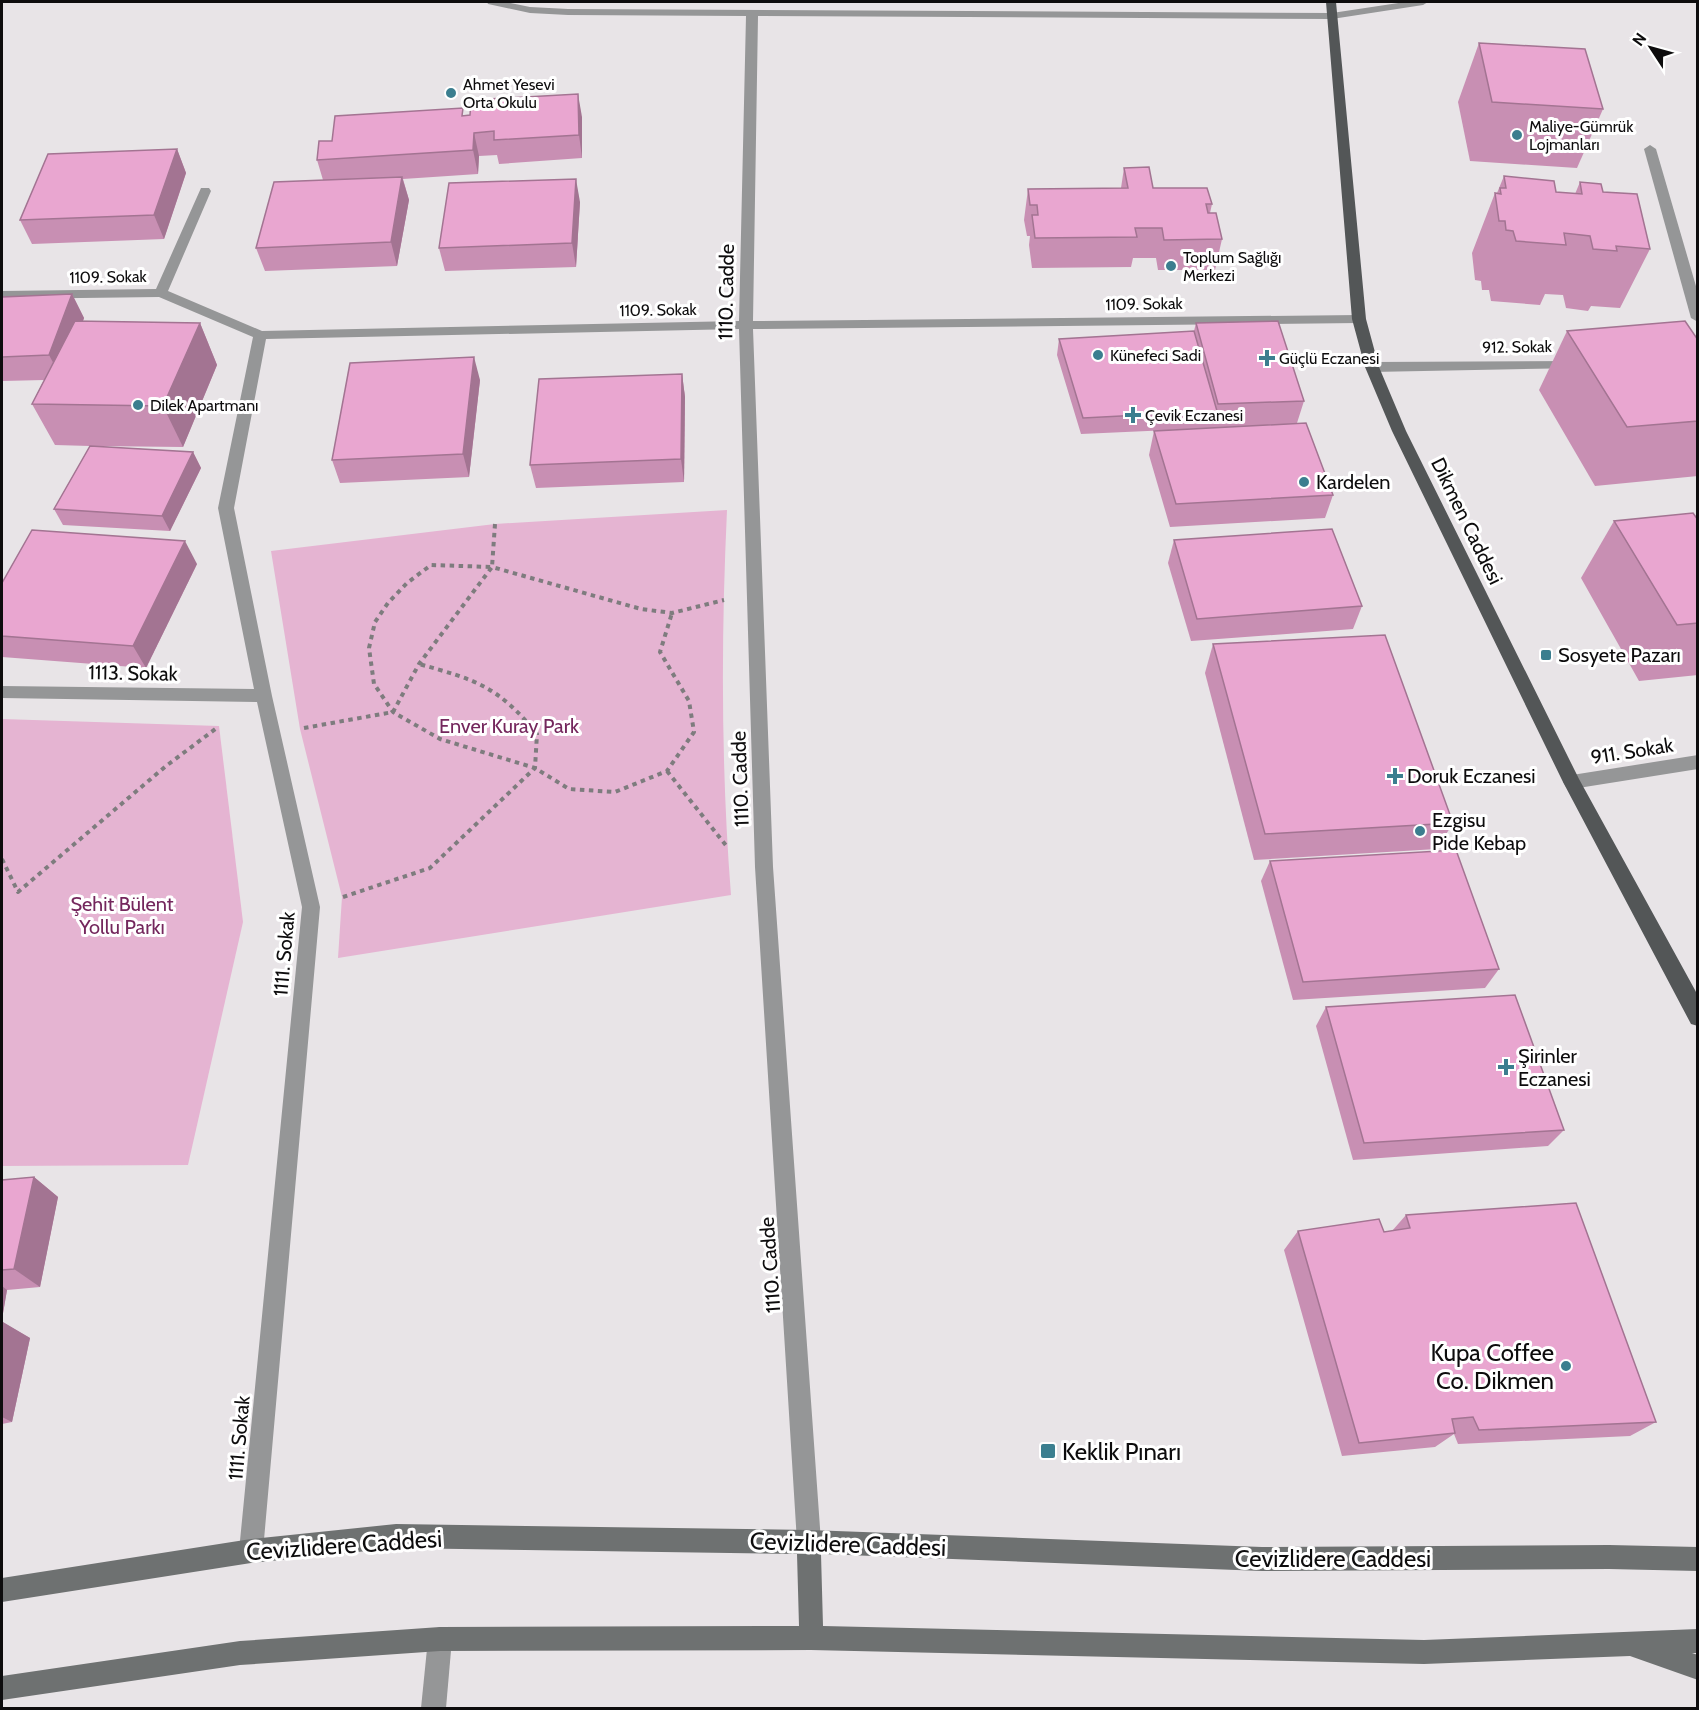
<svg xmlns="http://www.w3.org/2000/svg" width="1699" height="1710" font-family="Cabin,sans-serif">
<style>
.green{fill:#e5b4d2}
.lines{fill:none;stroke-linecap:round;stroke-linejoin:round}
.path{stroke:#7e7c7e;stroke-width:4;stroke-dasharray:4.5 4.5;stroke-linecap:butt}
.street{fill:#959697;fill-rule:evenodd}
.secondary{fill:#6e7171;fill-rule:evenodd}
.primary{fill:#535657;fill-rule:evenodd}
.wall{fill:#c88fb3}
.shaded-wall{fill:#a37492}
.building{fill:#e9a6d0;stroke:#a37492;stroke-width:1.5}
.poi-dot{fill:#3b7e8f;stroke:#fff;stroke-width:2}
.labels{text-anchor:middle;dominant-baseline:central;stroke-width:6;stroke-linejoin:round;paint-order:stroke}
.far-poi-label{font-size:16px;fill:#0d0c0d;stroke:#fff;text-anchor:start}
.far-street-label{font-size:16px;fill:#0d0c0d;stroke:#fff}
.street-label{font-size:20px;fill:#0d0c0d;stroke:#fff}
.poi-label{font-size:20px;fill:#0d0c0d;stroke:#fff;text-anchor:start}
.park-label{font-size:20px;fill:#74275d;stroke:#fff}
.near-poi-label{font-size:24px;fill:#0d0c0d;stroke:#fff;text-anchor:end}
.near-street-label{font-size:24px;fill:#0d0c0d;stroke:#fff}
</style>
<rect width="100%" height="100%" fill="#e8e4e7"/>
<g class="green">
<path d="M727,510C721,638 721,768 731,895L338,958L342,897L300,729L271,551L495,524Z"/>
<path d="M2,719L219,726L243,922L188,1165L2,1166Z"/>
</g>
<g class="lines">
<g class="path">
<path d="M495,524L492,567L431,565L407,583L388,603L375,622L369,648L374,684L393,712L440,739L535,768L569,789L615,792L667,771L694,732L689,701L660,652L672,613"/>
<path d="M304,728L393,712L419,664L492,567L641,609L672,613L724,600"/>
<path d="M667,771L728,848"/>
<path d="M2,859L18,892L166,766L218,727"/>
<path d="M343,897L430,868L535,768L537,734C498,686 476,680 419,664"/>
</g>
<g class="street">
<path d="M487,2H505L530,7L568,9L1332,13L1405,2H1428L1423,5L1332,19L758,16L753,321L1359,315L1366,319L1359,323L753,329L773,867L821,1542L817,1550L809,1554L801,1550L797,1542L755,867L739,329L266,339L234,508L272,696L320,907L263,1551L259,1559L251,1563L243,1559L239,1551L302,907L257,702L2,698V686L254,689L218,508L253,337L159,297L2,299V291L156,289L201,188H209L211,191L168,291L262,331L739,321L746,16L568,15L530,13L488,4Z"/>
<path d="M1650,145L1656,149L1698,293V322L1691,318L1644,149Z"/>
<path d="M1576,361L1583,365L1581,368L1372,372L1365,367L1372,362Z"/>
<path d="M1698,755V769L1572,789L1566,787L1563,782L1566,777L1572,775Z"/>
<path d="M440,1627L449,1630L452,1639L446,1708H421L428,1639L431,1630Z"/>
</g>
<path class="secondary" d="M396,1524L809,1530L1262,1547L1609,1545L1698,1547V1571L1609,1569L1262,1571L821,1554L823,1626L1424,1640L1698,1629V1653H1692L1698,1655V1680L1630,1656L1424,1664L811,1650L440,1651L240,1665L2,1700V1676L240,1641L440,1627L799,1626L797,1554L396,1548L251,1563L2,1602V1578L251,1539Z"/>
<path class="primary" d="M1326,2H1336L1366,319L1379,367L1406,431L1579,779L1695,990L1698,996V1026L1691,1024L1563,782L1392,431L1365,367L1352,319Z"/>
</g>
<g class="wall">
<path d="M1479,43L1603,109L1577,168L1470,161L1458,102Z"/>
<path d="M464,115L582,117V158L499,164L497,155L479,156L478,174L403,179L409,200L397,266L265,271L256,248L323,180L317,160L332,141Z"/>
<path d="M177,149L186,173L164,239L32,244L20,220Z"/>
<path d="M1124,168L1153,188L1212,204L1210,213L1222,239L1215,270H1158L1156,258H1133L1131,267L1032,268L1029,245L1030,236H1027L1024,220L1028,189L1121,188Z"/>
<path d="M1504,176L1556,192L1575,194L1580,182L1603,192L1650,249L1620,308L1591,306L1588,311L1566,308L1563,295L1545,294L1540,305L1491,301L1489,290H1482L1481,281L1475,280L1472,253L1495,193H1497Z"/>
<path d="M580,202L576,267L445,271L439,248Z"/>
<path d="M72,294L84,318L83,321L200,323L217,365L183,447L93,446L193,452L201,468L170,531L63,525L54,509L90,446L55,445L32,404L44,380L2,381V297Z"/>
<path d="M1196,323L1304,401L1297,423L1333,495L1325,518L1170,527L1149,455L1154,431L1236,427L1081,434L1057,355L1059,339L1194,331Z"/>
<path d="M1567,331L1698,340V476L1595,486L1539,390Z"/>
<path d="M682,374L685,397L684,482L536,488L530,465Z"/>
<path d="M480,380L469,477L340,483L332,460Z"/>
<path d="M1698,520V675L1639,681L1581,578L1614,521Z"/>
<path d="M1174,540L1362,606L1353,629L1191,641L1168,563Z"/>
<path d="M197,564L146,668L2,657V583Z"/>
<path d="M1213,644L1453,823L1437,849L1254,860L1205,673Z"/>
<path d="M1270,861L1499,969L1485,988L1293,1000L1261,881Z"/>
<path d="M1326,1007L1564,1130L1548,1146L1353,1160L1316,1026Z"/>
<path d="M34,1177L58,1197L40,1287L7,1290L2,1319V1180Z"/>
<path d="M1406,1215L1656,1422L1630,1436L1458,1444L1454,1434L1435,1447L1342,1456L1284,1250L1298,1231L1384,1232L1392,1231Z"/>
<path d="M2,1322L30,1338L12,1422L2,1424Z"/>
</g>
<g class="shaded-wall">
<path d="M578,94L582,117V158L579,135Z"/>
<path d="M474,133L479,156L478,174L473,150Z"/>
<path d="M177,149L186,173L164,239L154,215Z"/>
<path d="M402,177L409,200L397,266L391,242Z"/>
<path d="M576,179L580,202L576,267L572,243Z"/>
<path d="M72,294L84,318L62,379L49,355Z"/>
<path d="M200,323L217,365L183,447L163,406Z"/>
<path d="M474,357L480,380L469,477L463,454Z"/>
<path d="M682,374L685,397L684,482L681,459Z"/>
<path d="M193,452L201,468L170,531L162,516Z"/>
<path d="M185,541L197,564L146,668L133,646Z"/>
<path d="M34,1177L58,1197L40,1287L14,1269Z"/>
<path d="M2,1286L7,1290L2,1319Z"/>
<path d="M3,1322L30,1338L12,1422L2,1417V1328Z"/>
</g>
<g class="building">
<path d="M1479,43L1585,49L1603,109L1492,102Z"/>
<path d="M578,94L579,135L494,140V131L474,133L473,150L317,160L319,141H332L335,116L463,108L462,116L470,115L471,100Z"/>
<path d="M177,149L154,215L20,220L48,154Z"/>
<path d="M1149,167L1153,188H1207L1212,204H1206L1208,213H1216L1222,239L1164,240L1162,228H1135L1137,237L1035,238L1032,215H1038L1037,205H1030L1028,189L1128,188L1124,168Z"/>
<path d="M1504,176L1554,181L1556,192L1582,194L1580,182L1601,184L1603,192L1637,194L1650,249L1616,246L1617,251L1593,249L1590,236L1564,233L1566,245L1516,241L1513,231L1506,230L1505,221H1499L1495,193L1501,194L1500,188H1506Z"/>
<path d="M402,177L391,242L256,248L274,182Z"/>
<path d="M576,179L572,243L439,248L449,183Z"/>
<path d="M72,294L49,355L2,357V297Z"/>
<path d="M75,321L200,323L163,406L32,404Z"/>
<path d="M1278,321L1304,401L1218,404L1196,323Z"/>
<path d="M1685,321L1698,340V421L1627,427L1567,331Z"/>
<path d="M1194,331L1217,411L1083,418L1059,339Z"/>
<path d="M474,357L463,454L332,460L350,363Z"/>
<path d="M682,374L681,459L530,465L539,379Z"/>
<path d="M1306,423L1333,495L1176,504L1154,431Z"/>
<path d="M90,446L193,452L162,516L54,509Z"/>
<path d="M1693,513L1698,520V623L1677,625L1614,521Z"/>
<path d="M1332,529L1362,606L1197,619L1174,540Z"/>
<path d="M32,530L185,541L133,646L2,636V583Z"/>
<path d="M1385,635L1453,823L1265,834L1213,644Z"/>
<path d="M1456,850L1499,969L1303,982L1270,861Z"/>
<path d="M1515,995L1564,1130L1364,1143L1326,1007Z"/>
<path d="M34,1177L14,1269L2,1270V1180Z"/>
<path d="M1576,1203L1656,1422L1479,1430L1473,1417L1452,1419L1455,1433L1359,1443L1298,1231L1379,1219L1384,1232L1410,1228L1406,1215Z"/>
</g>
<g class="poi-dot">
<circle cx="451" cy="93" r="6"/>
<circle cx="1517" cy="135" r="6"/>
<circle cx="1171" cy="266" r="6"/>
<circle cx="1098" cy="355" r="6"/>
<path d="M1264 349h6v6h6v6h-6v6h-6v-6h-6v-6h6z"/>
<circle cx="138" cy="405" r="6"/>
<path d="M1130 406h6v6h6v6h-6v6h-6v-6h-6v-6h6z"/>
<circle cx="1304" cy="482" r="6"/>
<rect x="1540" y="649" width="12" height="12" rx="3"/>
<path d="M1392 767h6v6h6v6h-6v6h-6v-6h-6v-6h6z"/>
<circle cx="1420" cy="831" r="6"/>
<path d="M1503 1058h6v6h6v6h-6v6h-6v-6h-6v-6h6z"/>
<circle cx="1566" cy="1366" r="6"/>
<rect x="1040" y="1443" width="16" height="16" rx="3"/>
</g>
<g class="labels">
<g class="far-poi-label">
<text x="463" y="84">Ahmet Yesevi<tspan x="463" dy="18">Orta Okulu</tspan></text>
<text x="1529" y="126">Maliye-Gümrük<tspan x="1529" dy="18">Lojmanları</tspan></text>
<text x="1183" y="257">Toplum Sağlığı<tspan x="1183" dy="18">Merkezi</tspan></text>
<text x="1110" y="355">Künefeci Sadi</text>
<text x="1279" y="358">Güçlü Eczanesi</text>
<text x="150" y="405">Dilek Apartmanı</text>
<text x="1145" y="415">Çevik Eczanesi</text>
</g>
<g class="far-street-label">
<text transform="translate(108 277) rotate(-1)">1109. Sokak</text>
<text transform="translate(1144 304) rotate(-1)">1109. Sokak</text>
<text transform="translate(658 310) rotate(-1)">1109. Sokak</text>
<text transform="translate(1517 347) rotate(-1)">912. Sokak</text>
</g>
<g class="street-label">
<text transform="translate(726 292) rotate(-89)">1110. Cadde</text>
<text transform="translate(1467 521) rotate(64)">Dikmen Caddesi</text>
<text transform="translate(133 673) rotate(1)">1113. Sokak</text>
<text transform="translate(1632 751) rotate(-9)">911. Sokak</text>
<text transform="translate(740 779) rotate(-92)">1110. Cadde</text>
<text transform="translate(284 954) rotate(-85)">1111. Sokak</text>
<text transform="translate(770 1265) rotate(-94)">1110. Cadde</text>
<text transform="translate(239 1438) rotate(-85)">1111. Sokak</text>
</g>
<g class="poi-label">
<text x="1316" y="482">Kardelen</text>
<text x="1558" y="655">Sosyete Pazarı</text>
<text x="1407" y="776">Doruk Eczanesi</text>
<text x="1432" y="820">Ezgisu<tspan x="1432" dy="23">Pide Kebap</tspan></text>
<text x="1518" y="1056">Şirinler<tspan x="1518" dy="23">Eczanesi</tspan></text>
</g>
<g class="park-label">
<text x="509" y="726">Enver Kuray Park</text>
<text x="122" y="904">Şehit Bülent<tspan x="122" dy="23">Yollu Parkı</tspan></text>
</g>
<g class="near-poi-label">
<text x="1554" y="1352">Kupa Coffee<tspan x="1554" dy="28">Co. Dikmen</tspan></text>
<text x="1062" y="1451" text-anchor="start">Keklik Pınarı</text>
</g>
<g class="near-street-label">
<text transform="translate(848 1544) rotate(2)">Cevizlidere Caddesi</text>
<text transform="translate(344 1545) rotate(-4)">Cevizlidere Caddesi</text>
<text x="1333" y="1558">Cevizlidere Caddesi</text>
</g>
</g>
<rect width="1699" height="1710" fill="none" stroke="#0d0c0d" stroke-width="6"/>
<g transform="translate(1651 48) rotate(306)" stroke="#ffffff" stroke-width="4.5" paint-order="stroke">
<path d="M0-4.5L10 22L0 15L-10 22Z" fill="#0d0c0d"/>
<text y="-9" font-size="16" font-weight="bold" text-anchor="middle" fill="#0d0c0d">N</text>
</g>
</svg>
